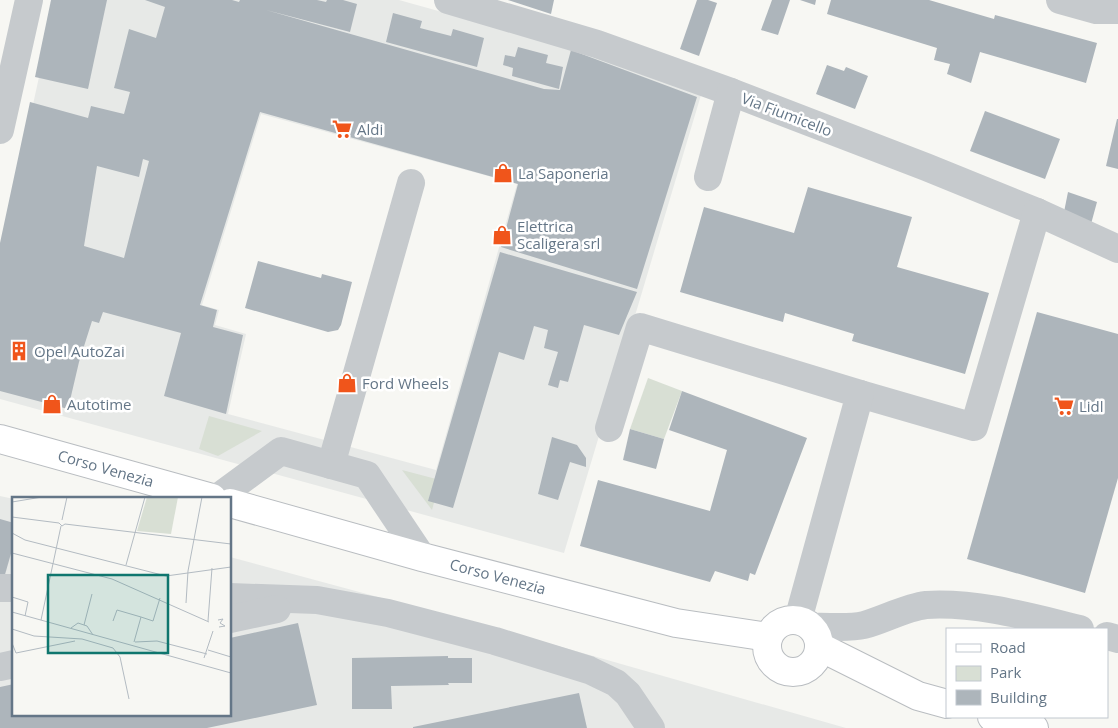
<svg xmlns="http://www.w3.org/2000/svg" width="1118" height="728" font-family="'Open Sans',sans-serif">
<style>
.built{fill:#e7e9e7;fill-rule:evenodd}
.green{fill:#d8dfd4}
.building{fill:#adb5bb;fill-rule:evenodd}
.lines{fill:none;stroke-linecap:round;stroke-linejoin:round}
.major-casing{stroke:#b9bdc1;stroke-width:30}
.minor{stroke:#c6cacd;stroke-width:28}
.major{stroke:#fff;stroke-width:28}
.labels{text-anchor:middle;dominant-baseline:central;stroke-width:5;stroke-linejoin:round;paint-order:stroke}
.street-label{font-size:15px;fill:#647687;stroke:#fff}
.poi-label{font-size:15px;fill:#647687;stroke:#fff;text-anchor:start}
.inset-road{fill:none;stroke:#b3bbc2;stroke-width:1}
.view{fill:#0f766e;fill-opacity:0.15;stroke:#0f766e;stroke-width:2.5}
.inset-edge{fill:none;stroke:#647687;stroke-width:2.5}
</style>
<rect width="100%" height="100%" fill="#f7f7f3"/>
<g class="built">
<path d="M56,0H399L571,48L701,95L564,553L0,399V254ZM261,114L517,184L436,470L228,414L246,334L215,325L219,310L202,305Z"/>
<path d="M0,496L14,499V714H230V557L544,642L846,728H0Z"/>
</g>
<g class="green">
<path d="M648,378L682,391L664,439L630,429Z"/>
<path d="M209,416L262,431L218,456L199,449Z"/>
<path d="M402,470L440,480L432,510Z"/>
</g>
<g class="building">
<path d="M51,0H107L88,89L35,77Z"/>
<path d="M145,0H232L239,2L240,0H317L326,2L327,0H343L357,4L350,32L266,10L544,89L560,90L571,50L697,97L637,289L501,247L518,184L260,112L200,305L217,310L213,327L243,335L226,414L164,396L181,333L103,312L99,323L92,321L79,362L68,409L0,391V243L30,102L88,118L91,106L124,114L130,92L114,88L129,29L156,38L165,7ZM143,159L149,161L124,258L84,246L97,166L139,177Z"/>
<path d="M508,0H554L551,14Z"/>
<path d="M697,0H708L717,3L699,56L680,49Z"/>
<path d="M772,0H790L778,35L761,30Z"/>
<path d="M800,0H816L815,5Z"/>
<path d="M831,0H929L994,19L995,15L1097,43L1086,83L980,52L971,83L947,74L950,64L934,60L937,48L827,14Z"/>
<path d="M393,13L422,21L420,28L451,36L453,29L484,38L477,67L386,42Z"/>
<path d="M518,47L548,55L546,63L563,67L559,89L512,76L513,68L503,65L505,55L515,57Z"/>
<path d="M827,65L844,71L846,67L868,76L855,109L816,94Z"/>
<path d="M985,111L1060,139L1045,179L970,151Z"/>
<path d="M1117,119H1118V169L1106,166Z"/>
<path d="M808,187L912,217L897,267L989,293L965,374L852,341L854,334L785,313L783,322L680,292L704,207L794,233Z"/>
<path d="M1068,192L1097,202L1091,224L1064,212Z"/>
<path d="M500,252L637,292L619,335L584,325L568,382L560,380L558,388L548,385L558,352L544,348L548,330L534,326L524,360L499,352L453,508L428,501Z"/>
<path d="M258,261L321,278L322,274L352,282L341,325L338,330L328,332L245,308Z"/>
<path d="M1037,312L1118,334V478L1085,593L967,559Z"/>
<path d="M682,391L807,438L755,575L750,573L748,581L715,571L710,582L580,546L598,480L710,511L727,450L669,430Z"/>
<path d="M630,429L664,439L656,469L623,460Z"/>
<path d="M552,437L577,445L586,458V467L570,462L558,500L538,494Z"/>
<path d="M0,519L14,523V543L4,578L0,577Z"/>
<path d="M298,623L317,705L207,728H0V687L14,684V714H230V638Z"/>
<path d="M448,656V658H472V683H448L449,685L391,686L392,709H352V658Z"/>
<path d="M579,693L587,728H413V727Z"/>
</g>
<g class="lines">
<defs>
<g id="major">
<path d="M0,439L212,498"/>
<path d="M230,503L422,557L676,623L768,637"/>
<circle cx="793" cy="646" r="26"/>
<path d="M820,647L918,696L947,704"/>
<path d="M992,717L1034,728"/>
</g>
</defs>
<use href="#major" class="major-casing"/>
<g class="minor">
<path d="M448,0L597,44L731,92L926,167L1037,212L1118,249"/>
<path d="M1060,0L1096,10H1118"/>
<path d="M0,130L29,0"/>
<path d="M708,177L731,92"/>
<path d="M860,394L974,427L1037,212"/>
<path d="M609,428L640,327L860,394L798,620"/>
<path d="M331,465L411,183"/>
<path d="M217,498L281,451L367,475L422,557"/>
<path d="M0,588H14"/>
<path d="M230,597L317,600L388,613L495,641L589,670L616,683L628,694L651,728"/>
<path d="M230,619L277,609"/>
<path d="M811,627C828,626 848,629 864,625C883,620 907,607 926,605C978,602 1030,617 1080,629"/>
<path d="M1107,636L1118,639"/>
<path d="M0,667L14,664"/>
</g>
<use href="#major" class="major"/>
</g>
<defs>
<symbol id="supermarket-bare" viewBox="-9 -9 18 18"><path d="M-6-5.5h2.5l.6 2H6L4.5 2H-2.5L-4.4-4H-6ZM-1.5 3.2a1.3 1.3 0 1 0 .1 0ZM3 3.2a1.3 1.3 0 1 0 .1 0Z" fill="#f0551b" stroke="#fff" stroke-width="2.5" paint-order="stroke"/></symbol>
<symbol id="shop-bare" viewBox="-9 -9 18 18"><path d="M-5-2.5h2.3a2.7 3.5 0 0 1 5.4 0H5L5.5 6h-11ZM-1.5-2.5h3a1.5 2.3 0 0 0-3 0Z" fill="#f0551b" stroke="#fff" stroke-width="2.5" paint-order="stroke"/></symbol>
<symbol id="building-bare" viewBox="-9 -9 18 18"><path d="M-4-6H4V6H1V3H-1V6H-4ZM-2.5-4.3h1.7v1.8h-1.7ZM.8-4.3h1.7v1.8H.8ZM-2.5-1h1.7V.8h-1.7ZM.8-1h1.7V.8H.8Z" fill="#f0551b" stroke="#fff" stroke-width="2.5" paint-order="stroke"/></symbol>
</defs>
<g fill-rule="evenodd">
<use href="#supermarket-bare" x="328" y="115" width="28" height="28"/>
<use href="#shop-bare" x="489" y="159" width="28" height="28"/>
<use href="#shop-bare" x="488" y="221" width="28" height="28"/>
<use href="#building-bare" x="5" y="337" width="28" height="28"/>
<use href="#shop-bare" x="333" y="369" width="28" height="28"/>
<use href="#shop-bare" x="38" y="390" width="28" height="28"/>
<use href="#supermarket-bare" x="1050" y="392" width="28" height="28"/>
</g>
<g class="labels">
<g class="street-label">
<text transform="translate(787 114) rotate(21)">Via Fiumicello</text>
<text transform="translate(106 468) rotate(16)">Corso Venezia</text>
<text transform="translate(498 576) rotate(15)">Corso Venezia</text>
</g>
<g class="poi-label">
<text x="357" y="129">Aldi</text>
<text x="518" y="173">La Saponeria</text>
<text x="517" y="226">Elettrica<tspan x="517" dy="17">Scaligera srl</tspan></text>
<text x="34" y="351">Opel AutoZai</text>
<text x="362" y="383">Ford Wheels</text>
<text x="67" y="404">Autotime</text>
<text x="1079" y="406">Lidl</text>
</g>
</g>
<g transform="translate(12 497)">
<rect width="219" height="219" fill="#f7f7f3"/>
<path d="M135,0H166L159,37L125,34Z" fill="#d8dfd4"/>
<path class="inset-road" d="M0,5L30,0M0,20L47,26L50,29L53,27L219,47M50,23L55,0M0,36L13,43L154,79L219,70M0,56L100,82L197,125M114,68L133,0M0,100L16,105L13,119M174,106L176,74L190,0M0,115L219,176M129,120L141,124L148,101M29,123L49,29M206,123L211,122L208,126L213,129L207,130M101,124L105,113L129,120L122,145M196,124L200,71M72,128L80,97M59,131L66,126L75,129L81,138M0,132L22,139L70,142L101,151L108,160L117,202M123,145L145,144L195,157M0,146L4,156L63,144M196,153L219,160M192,161L201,134"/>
<path class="view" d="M36,78H156V156H36Z"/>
<rect width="219" height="219" class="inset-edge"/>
</g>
<rect x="946" y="628" width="162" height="90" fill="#ffffff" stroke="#c1c8cf"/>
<rect x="956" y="644" width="25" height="8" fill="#ffffff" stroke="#c1c8cf"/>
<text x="990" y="653" font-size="15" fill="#647687">Road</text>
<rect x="956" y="666" width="25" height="15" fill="#d8dfd4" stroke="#c1c8cf"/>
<text x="990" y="678" font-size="15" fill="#647687">Park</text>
<rect x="956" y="690" width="25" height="15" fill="#adb5bb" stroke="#c1c8cf"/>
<text x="990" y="703" font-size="15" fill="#647687">Building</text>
</svg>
